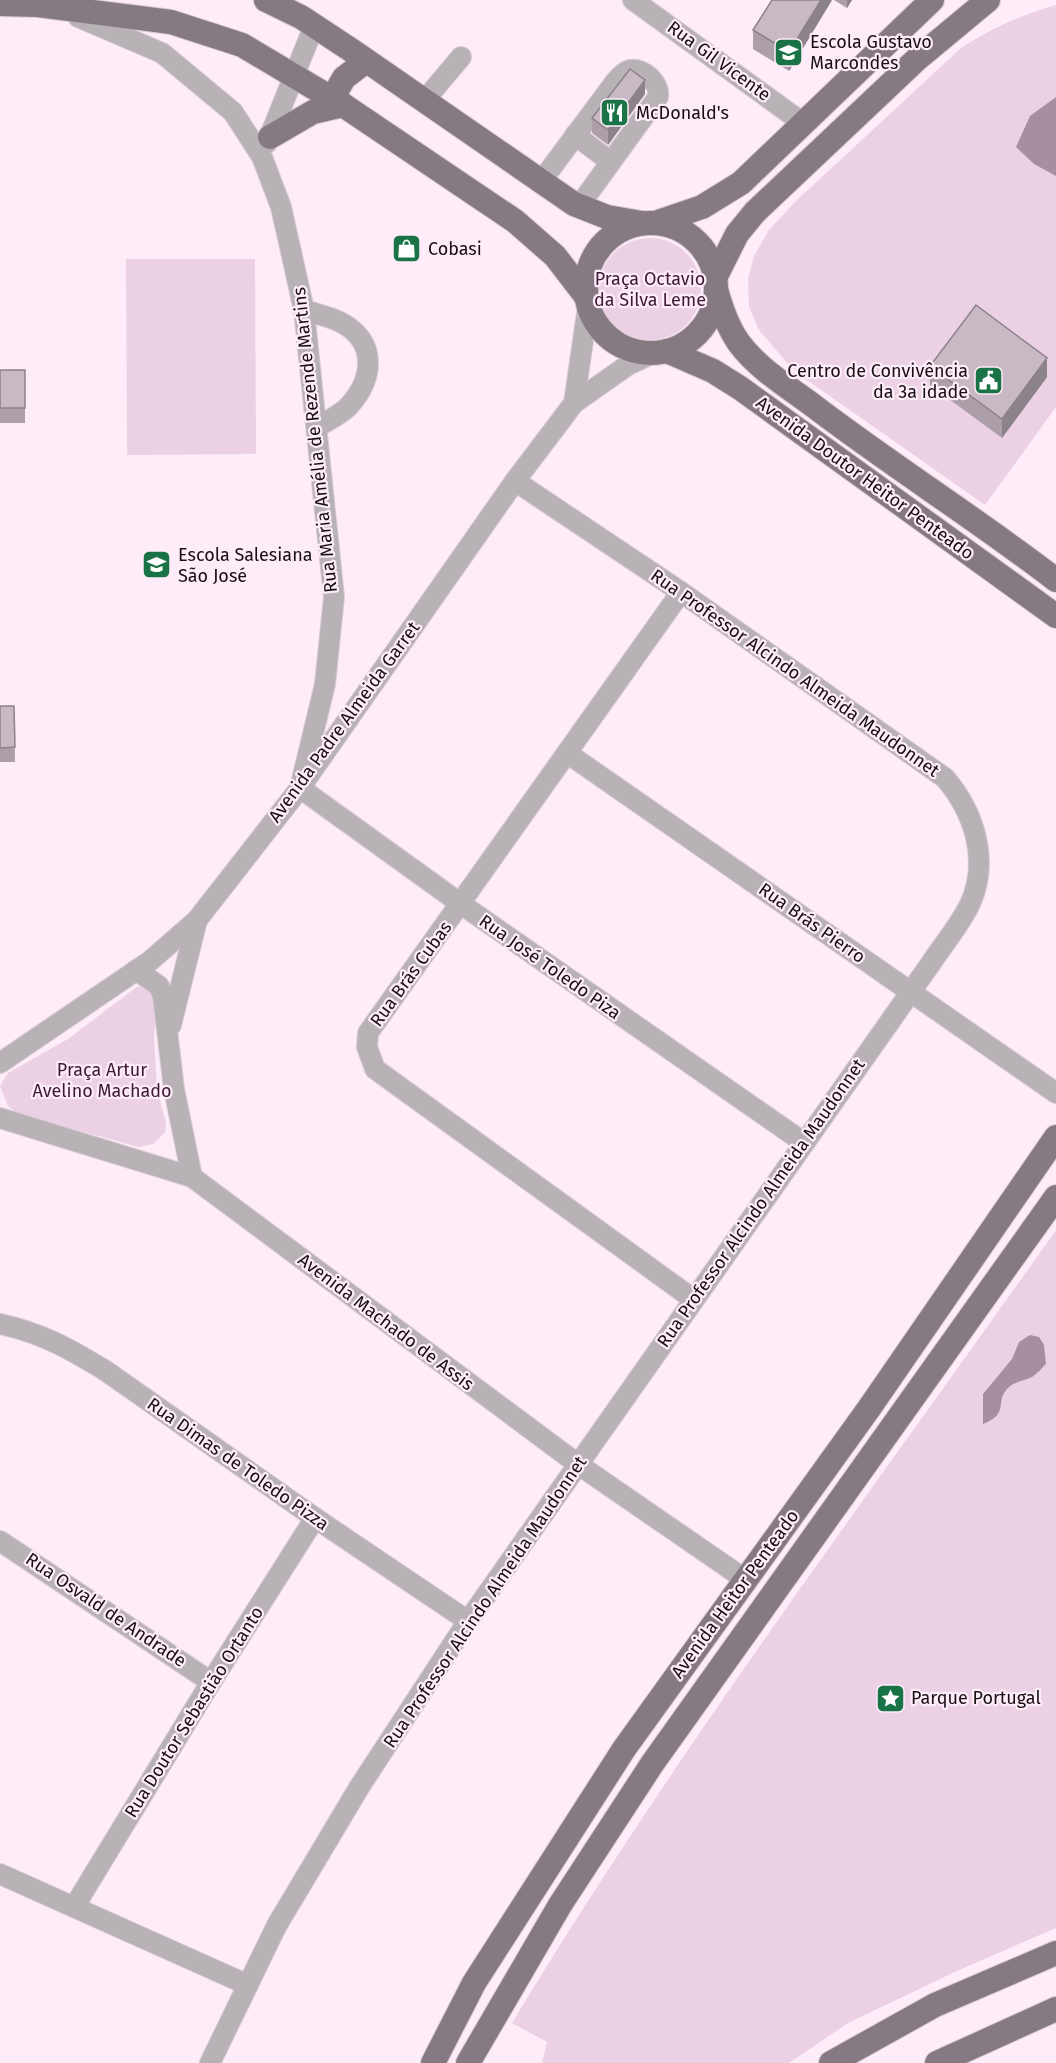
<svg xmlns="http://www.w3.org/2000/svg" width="1056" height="2063" font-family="'Fira Sans',sans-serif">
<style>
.green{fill:#ebd1e3}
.water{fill:#a88ea0}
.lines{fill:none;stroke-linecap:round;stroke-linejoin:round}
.minor-casing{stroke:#d9cad4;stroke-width:22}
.major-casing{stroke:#d9cad4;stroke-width:26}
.minor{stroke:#b8b1b6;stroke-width:20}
.major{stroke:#867a82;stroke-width:24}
.wall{fill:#ac9fa9}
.shaded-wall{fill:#8c8289}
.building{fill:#c8b9c4;stroke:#8c8289;stroke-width:1.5}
.labels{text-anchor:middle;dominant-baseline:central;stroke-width:4.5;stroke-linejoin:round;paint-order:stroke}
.poi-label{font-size:18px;fill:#161014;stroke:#feedf9;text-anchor:start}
.street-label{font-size:18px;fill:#161014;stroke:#feedf9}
.park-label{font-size:18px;fill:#3e1936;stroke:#feedf9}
</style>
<rect width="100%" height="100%" fill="#feedf9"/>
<g class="green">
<path d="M1056,5V407L985,505L804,378L787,363L759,330L749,307L748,279L754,256L769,230L797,200L961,48C992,28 1021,15 1056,5Z"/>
<circle cx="650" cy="289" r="51"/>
<path d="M126,259H255L256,454L127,455Z"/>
<path d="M138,986L154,992L158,999L154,1037L157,1090L166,1122L165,1132L153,1144L139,1147L18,1114L8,1106L0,1086L8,1073L68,1039Z"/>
<path d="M1056,1230V1928L959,1970L848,2023L789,2063H542L547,2042L512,2023C678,1748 871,1492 1056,1230Z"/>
</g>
<g class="water">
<path d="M1056,97V176L1034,164L1016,147L1030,116Z"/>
<path d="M1030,1335L1039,1337L1044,1345L1046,1364C1042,1368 1037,1374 1032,1377C1024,1381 1016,1381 1009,1387C993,1402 1011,1413 983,1424V1394L1012,1359L1019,1342Z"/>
</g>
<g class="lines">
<defs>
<g id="minor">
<path d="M633,0L803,123"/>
<path d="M78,17L162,53L233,112L262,157L281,207L304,310L334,597L325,684L300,788L461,904L803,1142"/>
<path d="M424,101L461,57"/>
<path d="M575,135L611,162"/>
<path d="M267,143L314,26"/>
<path d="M540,183L615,82C619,78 624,71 630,70C643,67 661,84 658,97L579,206"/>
<path d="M304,310C316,314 329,316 340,322C378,341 374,379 348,407C340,415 327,421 317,427"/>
<path d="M574,403L628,365L654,353"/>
<path d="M681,592L368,1033L367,1047L375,1069L693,1299"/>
<path d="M567,753L1056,1093"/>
<path d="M136,970L159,986L163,996L174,1089L192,1177"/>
<path d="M171,1025L197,920"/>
<path d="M0,1063L150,961L197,920L300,788L515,481L574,403L588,306"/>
<path d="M0,1118L192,1177L579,1465L746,1580"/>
<path d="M0,1324C42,1333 70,1349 106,1371L315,1518L468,1621"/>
<path d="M0,1541L211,1682"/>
<path d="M0,1874L248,1985"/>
<path d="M74,1907L211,1682L315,1518"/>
<path d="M210,2063L277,1925L360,1786L468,1621L929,966C942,946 960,925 970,904C990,860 974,812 945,778L681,592L515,481"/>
</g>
<g id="major">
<path d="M266,0L301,17L354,52L574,204L607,217L642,223"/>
<path d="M0,4L38,5L171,22L242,45L343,105L515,221L555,256L585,295"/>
<path d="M332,99L344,78L366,61"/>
<path d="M270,137L313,112L343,105"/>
<path d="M655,223L702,207L741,183L932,0"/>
<circle cx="651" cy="288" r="65"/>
<path d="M716,276L737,234L755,212L917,59L988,0"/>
<path d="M716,289C721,308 727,326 739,343C758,369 790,388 815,407C894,467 978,520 1056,580"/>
<path d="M667,351L713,371L740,388L1056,616"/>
<path d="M433,2063L474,1983L624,1749L870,1407L1056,1137"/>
<path d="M468,2063L560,1905L652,1764L1056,1197"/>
<path d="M831,2063L935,2005L1056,1953"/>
<path d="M937,2063L1056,2009"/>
</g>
</defs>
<use href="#minor" class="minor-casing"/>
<use href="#major" class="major-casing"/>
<use href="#minor" class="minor"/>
<use href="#major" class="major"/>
</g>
<g class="wall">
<path d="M832,0L789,71L753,49V30Z"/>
<path d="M834,0H852L847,8Z"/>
<path d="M645,94L608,145L592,133V118Z"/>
<path d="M930,366L1047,377L1002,438L930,385Z"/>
<rect x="0" y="370" width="25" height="53"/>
<path d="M0,706H14L15,762H0Z"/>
</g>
<g class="shaded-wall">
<path d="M821,0H832L789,71V52Z"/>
<path d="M847,0H852L847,8Z"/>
<path d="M645,80V94L608,145V130Z"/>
<path d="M1047,358V377L1002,438V419Z"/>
</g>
<g class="building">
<path d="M772,0H821L789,52L753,30Z"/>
<path d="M630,69L645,80L608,130L592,118Z"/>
<path d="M976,305L1047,358L1002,419L930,366Z"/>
<rect x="0" y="370" width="25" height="38"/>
<path d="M0,706H14L15,747L0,748Z"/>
</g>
<defs>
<symbol id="school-square" viewBox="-11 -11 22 22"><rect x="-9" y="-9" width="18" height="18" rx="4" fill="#197347" stroke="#feedf9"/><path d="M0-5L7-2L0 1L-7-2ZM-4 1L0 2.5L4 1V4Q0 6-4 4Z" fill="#fff"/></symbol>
<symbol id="restaurant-square" viewBox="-11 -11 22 22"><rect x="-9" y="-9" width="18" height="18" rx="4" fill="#197347" stroke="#feedf9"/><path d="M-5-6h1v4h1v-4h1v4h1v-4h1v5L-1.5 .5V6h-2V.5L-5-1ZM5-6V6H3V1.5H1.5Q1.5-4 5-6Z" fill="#fff"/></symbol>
<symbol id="shop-square" viewBox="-11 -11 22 22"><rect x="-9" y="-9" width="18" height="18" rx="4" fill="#197347" stroke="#feedf9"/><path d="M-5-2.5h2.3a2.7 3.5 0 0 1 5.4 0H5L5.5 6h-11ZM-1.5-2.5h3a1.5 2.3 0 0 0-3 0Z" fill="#fff"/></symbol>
<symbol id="civic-square" viewBox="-11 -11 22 22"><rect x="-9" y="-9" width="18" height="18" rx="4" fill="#197347" stroke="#feedf9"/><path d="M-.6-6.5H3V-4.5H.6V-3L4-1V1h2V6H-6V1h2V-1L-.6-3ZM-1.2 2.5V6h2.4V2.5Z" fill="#fff"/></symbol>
<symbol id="sight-square" viewBox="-11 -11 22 22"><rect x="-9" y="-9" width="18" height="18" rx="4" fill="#197347" stroke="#feedf9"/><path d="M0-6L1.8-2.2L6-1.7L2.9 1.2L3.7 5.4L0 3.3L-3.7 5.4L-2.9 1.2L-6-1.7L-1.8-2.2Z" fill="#fff"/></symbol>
</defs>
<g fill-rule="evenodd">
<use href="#school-square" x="772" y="36" width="33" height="33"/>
<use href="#restaurant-square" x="598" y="96" width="33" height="33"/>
<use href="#shop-square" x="390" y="232" width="33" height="33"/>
<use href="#civic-square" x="972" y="364" width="33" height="33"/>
<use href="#school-square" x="140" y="548" width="33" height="33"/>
<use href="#sight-square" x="874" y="1682" width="33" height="33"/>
</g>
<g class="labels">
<g class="poi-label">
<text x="810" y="42">Escola Gustavo<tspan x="810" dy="21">Marcondes</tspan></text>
<text x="636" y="113">McDonald's</text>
<text x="428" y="249">Cobasi</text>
<text x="968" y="371" text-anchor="end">Centro de Convivência<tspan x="968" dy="21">da 3a idade</tspan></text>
<text x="178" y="555">Escola Salesiana<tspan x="178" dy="21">São José</tspan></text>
<text x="911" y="1698">Parque Portugal</text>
</g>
<g class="street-label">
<text transform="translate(719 61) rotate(36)">Rua Gil Vicente</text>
<text transform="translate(315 440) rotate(-96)">Rua Maria Amélia de Rezende Martins</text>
<text transform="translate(865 478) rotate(36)">Avenida Doutor Heitor Penteado</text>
<text transform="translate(795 673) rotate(35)">Rua Professor Alcindo Almeida Maudonnet</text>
<text transform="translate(344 722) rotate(-54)">Avenida Padre Almeida Garret</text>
<text transform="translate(812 923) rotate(35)">Rua Brás Pierro</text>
<text transform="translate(550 967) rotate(35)">Rua José Toledo Piza</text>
<text transform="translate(411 974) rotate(-54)">Rua Brás Cubas</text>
<text transform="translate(761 1203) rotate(-55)">Rua Professor Alcindo Almeida Maudonnet</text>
<text transform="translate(386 1322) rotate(37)">Avenida Machado de Assis</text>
<text transform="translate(238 1464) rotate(35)">Rua Dimas de Toledo Pizza</text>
<text transform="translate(735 1594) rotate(-54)">Avenida Heitor Penteado</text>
<text transform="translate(485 1602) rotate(-56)">Rua Professor Alcindo Almeida Maudonnet</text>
<text transform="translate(106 1610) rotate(34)">Rua Osvald de Andrade</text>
<text transform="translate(194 1712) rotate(-58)">Rua Doutor Sebastião Ortanto</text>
</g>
<g class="park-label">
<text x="650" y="279">Praça Octavio<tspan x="650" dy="21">da Silva Leme</tspan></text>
<text x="102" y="1070">Praça Artur<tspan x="102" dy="21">Avelino Machado</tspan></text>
</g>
</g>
</svg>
